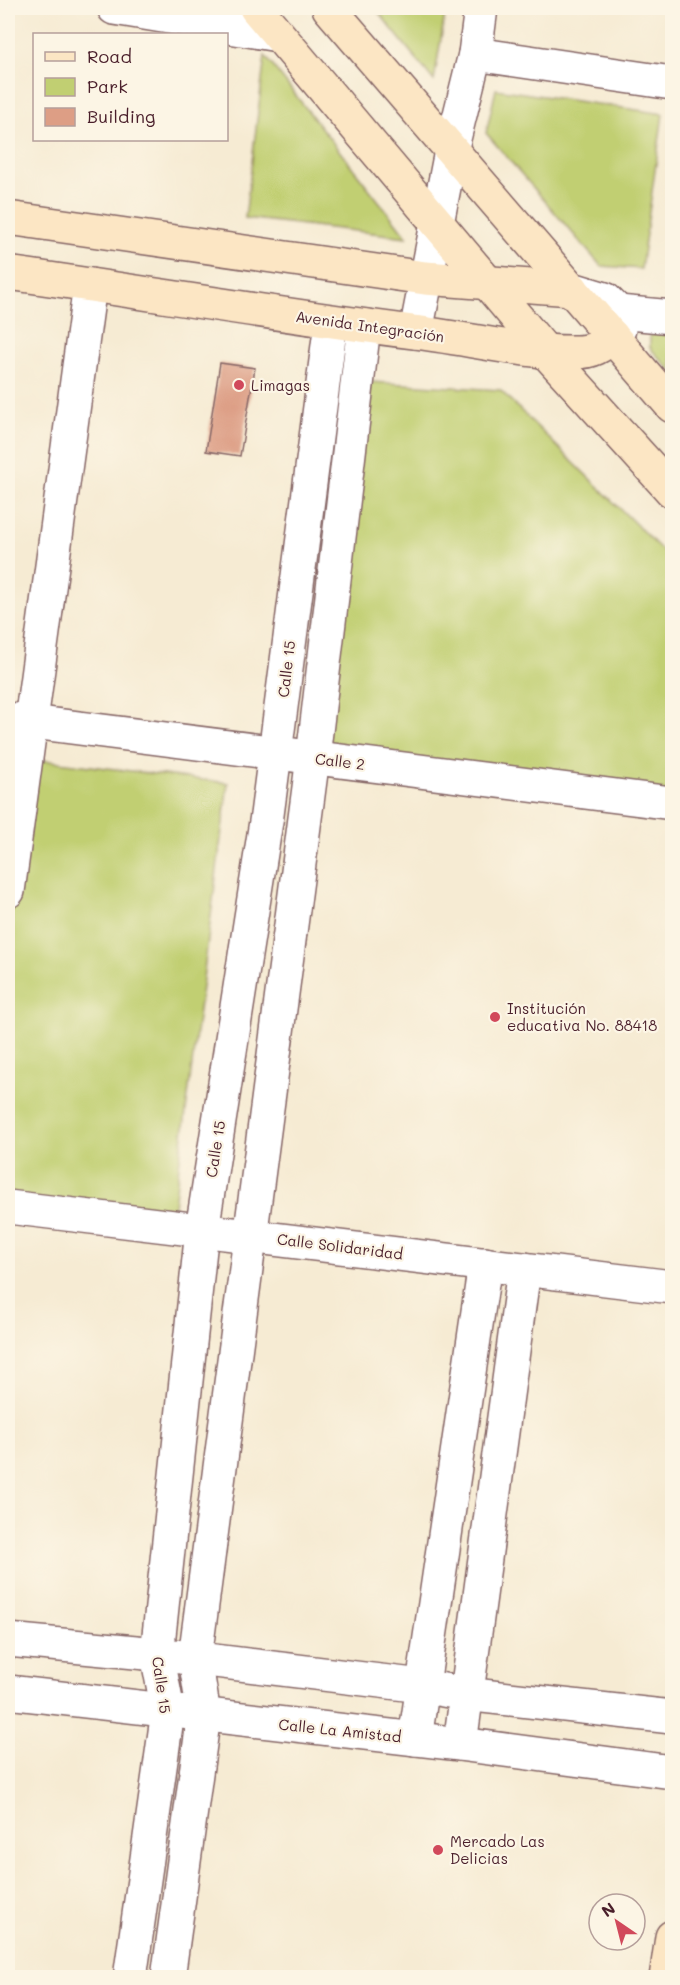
<svg xmlns="http://www.w3.org/2000/svg" width="680" height="1985" font-family="Mali,sans-serif">
<style>
.green{fill:#c1cf72;stroke:#86774e;stroke-width:1.5}
.building{fill:#dd9e85}
.lines{fill:none;stroke-linecap:round;stroke-linejoin:round}
.minor-casing{stroke:#866666;stroke-width:36}
.secondary-casing{stroke:#866666;stroke-width:36}
.minor{stroke:#fff;stroke-width:33}
.secondary{stroke:#fce6c4;stroke-width:33}
.poi-dot{fill:#d1495b;stroke:#fcf5e5;stroke-width:2}
.labels{text-anchor:middle;dominant-baseline:central;stroke-width:4.5;stroke-linejoin:round;paint-order:stroke}
.street-label{font-size:15px;fill:#4a1f2b;stroke:#fcf5e5}
.poi-label{font-size:15px;fill:#4a1f2b;stroke:#fcf5e5;text-anchor:start}
</style>
<rect width="100%" height="100%" fill="#fcf5e5"/>
<filter id="ink" filterUnits="userSpaceOnUse"><feTurbulence type="fractalNoise" baseFrequency=".0167" numOctaves="2"/><feDisplacementMap in="SourceGraphic" scale="12" xChannelSelector="R" yChannelSelector="G"/><feConvolveMatrix kernelMatrix="1 2 1 2 8 2 1 2 1" color-interpolation-filters="sRGB"/></filter>
<filter id="wash" filterUnits="userSpaceOnUse"><feTurbulence type="fractalNoise" baseFrequency=".008" numOctaves="4" result="noise"/><feDisplacementMap in="SourceGraphic" scale="24" xChannelSelector="R" yChannelSelector="G"/><feGaussianBlur stdDeviation="1.35" result="paint"/><feColorMatrix in="noise" values="0 0 0 0 0 0 0 0 0 0 0 0 0 0 0 0 0 1.4 0 .05"/><feComposite in="paint" operator="in"/></filter>
<g filter="url(#wash)">
<rect width="100%" height="100%" fill="#f6ebd3"/>
<g class="green">
<path d="M375,8H446L434,81Z"/>
<path d="M265,56L407,237L245,218Z"/>
<path d="M496,89L663,114L641,269L601,266L486,133Z"/>
<path d="M663,325L672,326V372L650,348V333Z"/>
<path d="M370,382L500,390L672,560V796L324,754Z"/>
<path d="M26,758L228,783L172,1221L8,1201V889Z"/>
</g>
<g id="blocks">
<path class="building" d="M220,363L255,368L240,456L206,451Z"/>
</g>
</g>
<g filter="url(#ink)">
<use href="#blocks" fill-opacity="0" stroke="#866666" stroke-width="1.5"/>
<g class="lines">
<defs>
<g id="minor">
<path d="M114,8L278,35"/>
<path d="M475,54L672,83"/>
<path d="M572,289L605,299L618,312L619,329L612,336"/>
<path d="M618,312L672,317"/>
<path d="M416,332L451,151L475,54L481,8"/>
<path d="M8,719L672,803"/>
<path d="M8,891L90,285"/>
<path d="M8,1207L672,1287"/>
<path d="M8,1640L157,1654L422,1686L465,1694L672,1717"/>
<path d="M8,1692L460,1744L672,1772"/>
<path d="M415,1739L485,1264"/>
<path d="M460,1744L524,1269"/>
<path d="M130,1978L168,1711L157,1654L202,1230L267,815L331,322"/>
<path d="M168,1978L204,1715L195,1658L313,757L364,326"/>
</g>
<g id="secondary">
<path d="M256,8L545,351L672,491"/>
<path d="M329,8L672,406"/>
<path d="M8,218L425,278L572,289"/>
<path d="M8,273C143,292 278,315 413,332C467,338 522,353 576,352C592,352 601,347 612,336"/>
<path d="M666,1978L672,1937"/>
</g>
</defs>
<use href="#minor" class="minor-casing"/>
<use href="#secondary" class="secondary-casing"/>
<use href="#minor" class="minor"/>
<use href="#secondary" class="secondary"/>
</g>
</g>
<g class="poi-dot">
<circle cx="239" cy="385" r="6"/>
<circle cx="495" cy="1017" r="6"/>
<circle cx="438" cy="1850" r="6"/>
</g>
<g class="labels">
<g class="street-label">
<text transform="translate(370 326) rotate(8)">Avenida Integración</text>
<text transform="translate(286 669) rotate(-83)">Calle 15</text>
<text transform="translate(340 761) rotate(7)">Calle 2</text>
<text transform="translate(215 1149) rotate(-81)">Calle 15</text>
<text transform="translate(340 1246) rotate(7)">Calle Solidaridad</text>
<text transform="translate(162 1685) rotate(82)">Calle 15</text>
<text transform="translate(340 1730) rotate(6)">Calle La Amistad</text>
</g>
<g class="poi-label">
<text x="251" y="385">Limagas</text>
<text x="507" y="1008">Institución<tspan x="507" dy="17">educativa No. 88418</tspan></text>
<text x="450" y="1841">Mercado Las<tspan x="450" dy="17">Delicias</tspan></text>
</g>
</g>
<rect width="680" height="1985" fill="none" stroke="#fcf5e5" stroke-width="30"/>
<rect x="33" y="33" width="195" height="108" fill="#fcf5e5" stroke="#b59f9b" stroke-width="1.5"/>
<rect x="45" y="52" width="30" height="9" fill="#fce6c4" stroke="#b59f9b" stroke-width="1.5"/>
<text x="87" y="63" font-size="18" fill="#4a1f2b">Road</text>
<rect x="45" y="78" width="30" height="18" fill="#c1cf72" stroke="#b59f9b" stroke-width="1.5"/>
<text x="87" y="93" font-size="18" fill="#4a1f2b">Park</text>
<rect x="45" y="108" width="30" height="18" fill="#dd9e85" stroke="#b59f9b" stroke-width="1.5"/>
<text x="87" y="123" font-size="18" fill="#4a1f2b">Building</text>
<g transform="translate(617 1922) rotate(325)"><circle r="28" fill="#fcf5e5" stroke="#b59f9b" stroke-width="1.5"/>
<path d="M0-4.5L10 22L0 15L-10 22Z" fill="#d1495b"/>
<text y="-9" font-size="16" font-weight="bold" text-anchor="middle" fill="#4a1f2b">N</text>
</g>
</svg>
